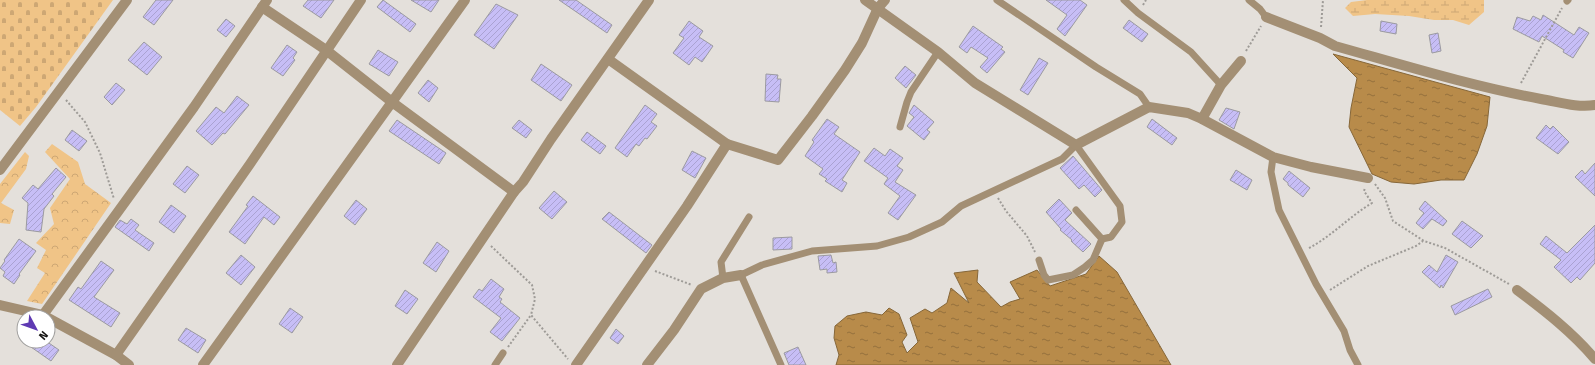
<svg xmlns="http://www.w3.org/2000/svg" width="1595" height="365" font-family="'Fira Sans',sans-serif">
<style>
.forest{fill:url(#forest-crowns)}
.wetland{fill:url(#wetland-marsh)}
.cemetery{fill:url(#cemetery-stones)}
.water{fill:url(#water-ripples);stroke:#866739}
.building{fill:url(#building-hatch);stroke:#9b9aa0}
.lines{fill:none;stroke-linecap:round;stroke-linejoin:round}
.path{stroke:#9e9b97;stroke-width:2;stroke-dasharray:2 2;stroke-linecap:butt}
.service{stroke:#a38f74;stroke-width:7}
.minor{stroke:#a38f74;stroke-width:10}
.tertiary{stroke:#a38f74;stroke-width:10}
</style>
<defs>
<pattern id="forest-crowns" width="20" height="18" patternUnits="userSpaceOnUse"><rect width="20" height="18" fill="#f0c487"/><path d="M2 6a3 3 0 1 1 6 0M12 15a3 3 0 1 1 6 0" fill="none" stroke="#cda774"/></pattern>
<pattern id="wetland-marsh" width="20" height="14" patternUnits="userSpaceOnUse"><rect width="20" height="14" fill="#f0c487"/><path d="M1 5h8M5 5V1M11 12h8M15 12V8" fill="none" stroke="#cda774"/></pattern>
<pattern id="cemetery-stones" width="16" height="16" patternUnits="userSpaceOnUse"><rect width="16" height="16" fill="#f0c487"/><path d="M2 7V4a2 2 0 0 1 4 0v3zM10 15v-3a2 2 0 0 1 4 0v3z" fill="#cda774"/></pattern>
<pattern id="water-ripples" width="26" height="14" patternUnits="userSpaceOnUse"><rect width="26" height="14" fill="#b88b4a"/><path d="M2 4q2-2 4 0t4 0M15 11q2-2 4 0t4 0" fill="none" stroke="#94703c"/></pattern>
<pattern id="building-hatch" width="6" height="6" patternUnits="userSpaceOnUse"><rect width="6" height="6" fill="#c7bef6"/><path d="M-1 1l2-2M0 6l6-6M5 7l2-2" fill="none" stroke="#aaa2d2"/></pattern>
</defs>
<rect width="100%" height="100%" fill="#e4e0db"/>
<g class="forest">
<path d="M52,144L78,162L85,184L111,203L42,304L27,301L45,273L37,268L46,250L36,243L54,224L50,208L70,179L45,152Z"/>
<path d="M25,152L29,156L26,169L1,203L14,210L10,224L0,223V184Z"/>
</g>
<path class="wetland" d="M1367,0H1484V12L1469,25L1453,20H1434L1409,16L1375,14L1353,16L1345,8L1351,2Z"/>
<path class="cemetery" d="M0,0H113L36,107L20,126L0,110Z"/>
<g class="water">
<path d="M1333,54L1490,97L1487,126L1477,154L1464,180H1441L1414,184L1391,182L1372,174L1349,127L1351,108L1357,78Z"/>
<path d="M1099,256L1117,272L1171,365H836L839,355L834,338L835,326L847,316L866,312L882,315L889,308L899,314L907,335L902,342L907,353L918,342L910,318L925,309L932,313L947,303L951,288L969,303L954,273L978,270L977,282L1001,307L1010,302L1020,299L1010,282L1037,270L1050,286L1086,274Z"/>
</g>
<g class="building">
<path d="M156,0H173L154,25L143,17Z"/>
<path d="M308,0H334L321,18L303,6Z"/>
<path d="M383,0L416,24L410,32L377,7Z"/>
<path d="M411,0H439L431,12Z"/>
<path d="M559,0H576L612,25L607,33Z"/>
<path d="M1046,0H1080L1087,5L1065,36L1057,29L1067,15Z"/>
<path d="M496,4L518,15L494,49L474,35Z"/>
<path d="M1543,15L1574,35L1579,27L1589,33L1573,58L1563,52L1564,50L1542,36L1539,42L1513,29L1517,17L1530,21L1533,16L1541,20Z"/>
<path d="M226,19L235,26L226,37L217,30Z"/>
<path d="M1129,20L1148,34L1142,42L1123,28Z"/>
<path d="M689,21L703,31L699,37L713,46L702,62L695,57L689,65L673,53L684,38L679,35Z"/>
<path d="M1381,21L1397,24L1396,34L1380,31Z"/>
<path d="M973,26L1003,47L1001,49L1005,52L987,73L980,67L988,58L971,47L967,53L959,47Z"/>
<path d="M1438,33L1441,51L1432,53L1429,35Z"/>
<path d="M144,42L162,57L147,75L128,60Z"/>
<path d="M287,45L297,52L293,58L295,60L283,76L271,68Z"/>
<path d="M378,50L398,62L389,76L369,64Z"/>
<path d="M1039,58L1048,63L1028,95L1020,90Z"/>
<path d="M541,64L572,85L561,101L531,80Z"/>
<path d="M905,66L916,75L906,88L895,78Z"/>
<path d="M766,74L778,75L777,79H781L779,102L765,101Z"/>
<path d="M428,80L438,88L429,102L418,93Z"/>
<path d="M116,83L125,90L112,105L104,97Z"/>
<path d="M237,96L249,105L225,134L223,133L212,145L196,131L216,107L224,113Z"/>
<path d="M645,105L657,114L651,122L657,126L647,139L645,138L639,146L636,144L627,157L615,148Z"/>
<path d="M914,105L934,122L927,130L930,132L924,140L907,126L914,117L909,113Z"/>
<path d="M1226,108L1240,112L1234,129L1219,120Z"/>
<path d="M827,119L839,127L834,134L860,152L842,180L847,183L842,192L825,181L827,179L819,174L823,169L805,156L814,142L812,140Z"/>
<path d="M1152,119L1177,138L1172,145L1147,127Z"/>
<path d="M397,120L446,153L439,164L389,131Z"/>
<path d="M519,120L532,130L526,138L512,128Z"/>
<path d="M1546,125L1550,129L1553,126L1569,142L1558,154L1536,138Z"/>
<path d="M72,130L87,141L79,151L65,140Z"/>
<path d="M587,132L606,146L600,154L581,140Z"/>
<path d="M874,148L885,156L890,149L903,158L897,166L903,170L895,182L916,195L898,220L888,213L900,196L884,184L888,178L864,161Z"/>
<path d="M692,151L706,158L695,178L682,170Z"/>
<path d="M1073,156L1102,190L1095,197L1084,185L1079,189L1060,168Z"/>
<path d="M1595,163V196L1575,177L1582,170L1585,174Z"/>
<path d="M187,166L199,175L185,193L173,184Z"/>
<path d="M56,168L66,177L52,194L54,196L44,209L41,232L26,230L28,203L22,198L33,185L38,189Z"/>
<path d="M1236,170L1252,180L1247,190L1230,180Z"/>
<path d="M1289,171L1310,188L1303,197L1288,185V183L1283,179Z"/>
<path d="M554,191L567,202L552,219L539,208Z"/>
<path d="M253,196L280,217L274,225L264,217L245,244L229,232L248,206L246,205Z"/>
<path d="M1059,199L1072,213L1065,220L1091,244L1083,252L1071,241L1072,240L1060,230L1061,229L1046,212Z"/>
<path d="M356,200L367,209L355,225L344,216Z"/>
<path d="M1425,201L1447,221L1443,226L1432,219L1423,229L1416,223L1424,213L1419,209Z"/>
<path d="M171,205L186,216L174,233L159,222Z"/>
<path d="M609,212L652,245L646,253L602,219Z"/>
<path d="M131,219L139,225L135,230L154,243L149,251L115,227L120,220L127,224Z"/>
<path d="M1462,221L1483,236L1471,248L1452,234Z"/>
<path d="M1595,225V263L1580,280L1577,277L1571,283L1554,267L1561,260L1540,244L1546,236L1567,253Z"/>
<path d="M792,237V249L773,250V238Z"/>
<path d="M19,239L36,251L19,274L20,275L14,284L3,276L5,272L0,268L5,261L4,260Z"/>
<path d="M437,242L449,251L436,272L423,263Z"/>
<path d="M241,255L255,267L241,285L226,273Z"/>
<path d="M831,255L833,263L836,262L837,272L827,273V269L820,270L818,256Z"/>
<path d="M1446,255L1458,262L1443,288L1441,285L1440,288L1422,272L1429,265L1437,272Z"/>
<path d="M101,261L114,270L94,297L120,313L111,327L69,300L78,287L81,289Z"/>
<path d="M491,279L504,289L499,297L502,299L500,302L520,318L502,341L490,332L501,318L473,297L479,289L482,291Z"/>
<path d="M1488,289L1492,297L1455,315L1451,306Z"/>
<path d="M405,290L418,299L407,314L395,306Z"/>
<path d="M290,308L303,317L292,333L279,324Z"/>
<path d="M186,328L206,340L198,353L178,340Z"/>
<path d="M616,329L624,336L618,344L610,338Z"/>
<path d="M35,341H46L59,350L51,361L31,347Z"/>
<path d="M798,347L806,365H789L784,353Z"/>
</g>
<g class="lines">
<g class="path">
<path d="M1143,5L1146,0"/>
<path d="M1321,27L1323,0"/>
<path d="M1246,51L1261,26"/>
<path d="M1521,83L1562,8"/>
<path d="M66,100L85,122L100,153L114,199"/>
<path d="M1375,184L1385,198L1393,221L1424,241L1445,248L1509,284"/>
<path d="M998,198L1006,211L1027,236L1035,252"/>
<path d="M491,246L532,285L535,299L531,315L568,359"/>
<path d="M1309,248C1332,236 1350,216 1372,203L1364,191L1365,188"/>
<path d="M655,271L692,285"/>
<path d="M1330,290L1368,266L1416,246L1423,241"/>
<path d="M508,347L531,315"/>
</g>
<g class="service">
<path d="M997,0L1096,67L1140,94L1149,107"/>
<path d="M1124,0L1138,13L1191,52L1221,85"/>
<path d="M1249,0L1260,9L1266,17"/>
<path d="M1567,1L1568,0"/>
<path d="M900,127L907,102L911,92L938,52"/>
<path d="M1273,157L1271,172L1279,210L1316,284L1344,331L1350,350L1358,365"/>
<path d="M1076,210L1102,239"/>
<path d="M1039,260L1044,275L1048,280L1073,275L1085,267L1093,260L1102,239"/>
<path d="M723,278L721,262L749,217"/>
<path d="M495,365L503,353"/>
<path d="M781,365L741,275L762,265L812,251L877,246L909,237L942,222L961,206L1062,159L1076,145L1120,206L1122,222L1111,237L1102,239"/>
</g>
<g class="minor">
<path d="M865,0L938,52L975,83L1076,145L1149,107L1188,113L1202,119L1273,157L1311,167L1368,178"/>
<path d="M262,7L326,50L392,102L465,0"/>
<path d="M1266,17L1320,38L1335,46C1403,65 1471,86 1541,99C1559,102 1577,108 1595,105"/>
<path d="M608,59L727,144L778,160L812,116L845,70L862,43L878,8L885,0"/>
<path d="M1202,119L1221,85L1241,61"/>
<path d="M1517,290C1545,311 1572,332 1595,359"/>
<path d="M0,305L43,315L46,317"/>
<path d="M43,315L194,107L267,0"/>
<path d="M48,318L116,355L129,365"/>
<path d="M116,355L250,164L361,0"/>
<path d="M203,365L392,102L514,192"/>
<path d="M397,365L514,192L523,182L551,139L649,0"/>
<path d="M576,365L687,206L727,144"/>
<path d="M647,365L674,330L701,289L723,278L741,275"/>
</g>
<path class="tertiary" d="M0,170L127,0"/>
</g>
<g transform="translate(36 329) rotate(131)"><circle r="19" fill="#ffffff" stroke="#a1a09f"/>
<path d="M0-3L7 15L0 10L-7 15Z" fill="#5f3ab3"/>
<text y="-6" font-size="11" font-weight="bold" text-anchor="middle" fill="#131210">N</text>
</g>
</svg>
